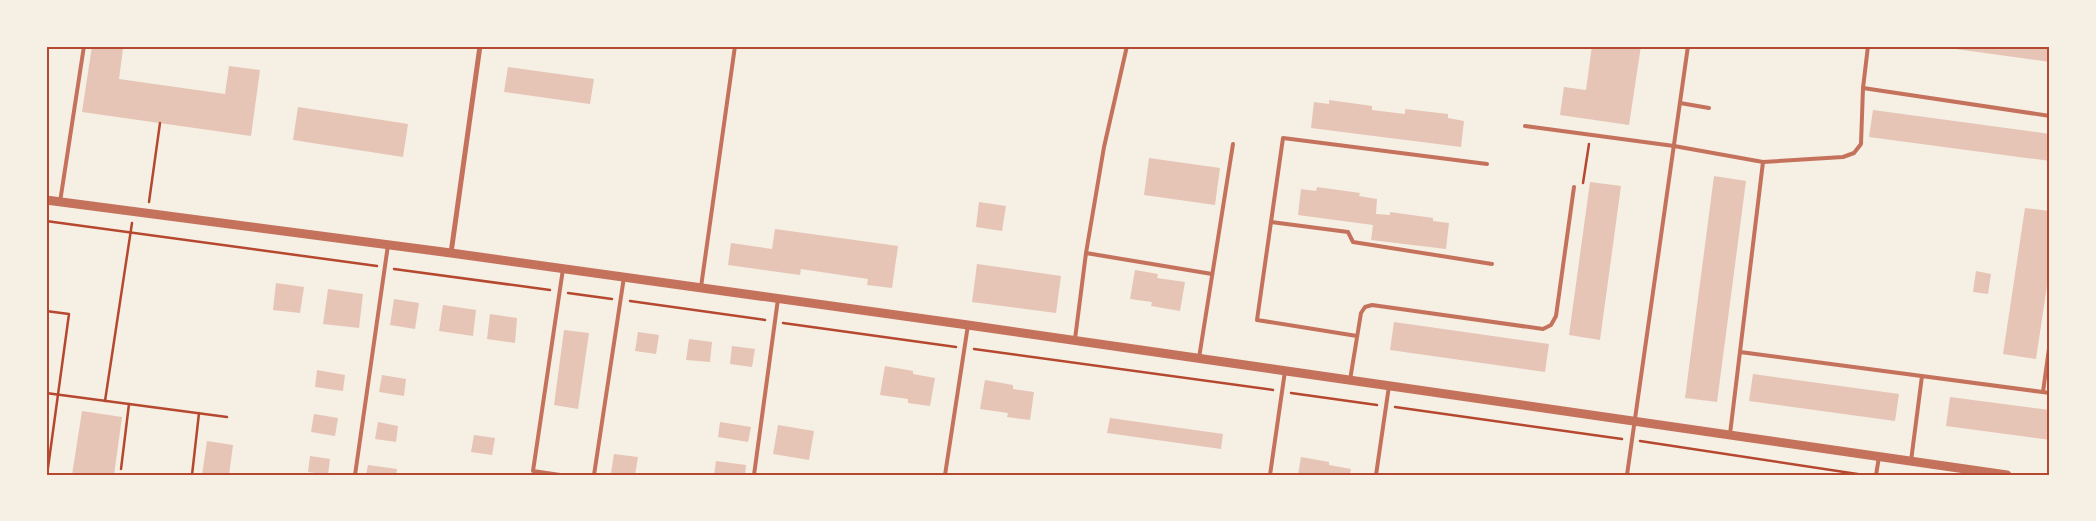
<svg xmlns="http://www.w3.org/2000/svg" width="2096" height="521" font-family="'Work Sans',sans-serif">
<style>
.building{fill:#e6c5b7}
.lines{fill:none;stroke-linecap:round;stroke-linejoin:round}
.path{stroke:#b5482f;stroke-width:2.5}
.service{stroke:#c5725c;stroke-width:4}
.minor{stroke:#c5725c;stroke-width:5}
.tertiary{stroke:#c5725c;stroke-width:9}
.neatline{fill:none;stroke:#b5482f;stroke-width:2}
</style>
<rect width="100%" height="100%" fill="#f6efe4"/>
<g class="building">
<path d="M92,46L123,49L119,79L225,94L229,66L260,70L251,136L82,112Z"/>
<path d="M1592,46H1641L1629,125L1560,115L1564,87L1586,90Z"/>
<path d="M1941,46H2050V62L1941,47Z"/>
<path d="M508,67L594,79L590,104L504,92Z"/>
<path d="M1329,100L1372,106V110L1405,114V109L1448,114V118L1464,121L1461,147L1311,128L1314,102L1329,104Z"/>
<path d="M298,107L408,124L403,157L293,140Z"/>
<path d="M1873,110L2050,134V161L1869,137Z"/>
<path d="M1149,158L1220,168L1215,205L1144,195Z"/>
<path d="M1714,176L1746,181L1717,402L1685,398Z"/>
<path d="M1590,182L1621,186L1600,340L1569,335Z"/>
<path d="M1317,187L1360,193L1359,196L1377,199L1376,214L1390,215V212L1433,218V221L1449,223L1446,249L1371,240L1373,225L1298,215L1301,189L1316,191Z"/>
<path d="M979,202L1006,206L1002,231L976,227Z"/>
<path d="M2025,208L2050,211V266L2036,359L2003,354Z"/>
<path d="M775,229L898,246L892,288L867,285L868,279L801,269L800,275L728,265L731,243L772,249Z"/>
<path d="M977,264L1061,276L1056,313L972,302Z"/>
<path d="M1135,270L1158,274L1157,278L1185,282L1180,311L1151,306L1152,302L1130,299Z"/>
<path d="M1976,271L1991,274L1988,294L1973,292Z"/>
<path d="M276,283L304,287L300,313L273,310Z"/>
<path d="M328,289L363,294L359,328L323,324Z"/>
<path d="M394,299L419,303L415,329L390,325Z"/>
<path d="M443,305L476,310L473,336L439,331Z"/>
<path d="M490,314L517,318L515,343L487,339Z"/>
<path d="M1394,322L1549,344L1545,372L1390,350Z"/>
<path d="M564,330L589,333L578,409L554,405Z"/>
<path d="M638,332L659,335L656,354L635,351Z"/>
<path d="M689,339L712,342L710,362L686,360Z"/>
<path d="M732,346L755,349L752,367L730,364Z"/>
<path d="M885,366L913,371V374L935,378L930,406L908,403V399L880,395Z"/>
<path d="M317,370L345,375L343,391L315,387Z"/>
<path d="M1753,374L1899,394L1895,421L1749,401Z"/>
<path d="M382,375L406,379L404,396L379,392Z"/>
<path d="M985,380L1013,385V389L1034,392L1030,420L1007,417L1008,413L980,409Z"/>
<path d="M1950,397L2050,410V440L1946,426Z"/>
<path d="M82,411L122,417L114,475H72Z"/>
<path d="M314,414L338,418L335,436L311,432Z"/>
<path d="M1110,418L1223,434L1221,449L1107,433Z"/>
<path d="M378,422L398,426L396,442L375,439Z"/>
<path d="M720,422L751,427L748,442L718,437Z"/>
<path d="M778,425L814,431L809,460L773,454Z"/>
<path d="M474,435L495,438L492,455L471,452Z"/>
<path d="M207,441L233,445L229,475H202Z"/>
<path d="M614,454L638,457L635,475L611,473Z"/>
<path d="M310,456L330,459L328,475L308,472Z"/>
<path d="M1301,457L1329,462V465L1351,469L1350,475H1298Z"/>
<path d="M716,461L746,465L745,475H714Z"/>
<path d="M368,465L397,469L396,475H366Z"/>
</g>
<g class="lines">
<g class="path">
<path d="M1583,183L1589,144"/>
<path d="M149,202L160,123"/>
<path d="M46,221L377,266"/>
<path d="M394,269L550,290"/>
<path d="M568,293L612,299"/>
<path d="M630,301L765,320"/>
<path d="M46,311L69,314L47,475"/>
<path d="M783,323L956,347"/>
<path d="M974,349L1273,390"/>
<path d="M46,393L227,417"/>
<path d="M1291,393L1377,405"/>
<path d="M105,401L132,223"/>
<path d="M1395,407L1622,439"/>
<path d="M1640,441L1864,475"/>
<path d="M121,469L129,404"/>
<path d="M192,475L199,413"/>
</g>
<g class="service">
<path d="M1863,88L2050,116"/>
<path d="M1680,103L1709,108"/>
<path d="M1525,126L1674,146L1763,162L1843,157L1854,153L1861,144L1863,88L1868,46"/>
<path d="M60,202L84,46"/>
<path d="M1271,222L1348,232L1353,242L1492,264"/>
<path d="M1086,253L1212,274"/>
<path d="M701,287L735,46"/>
<path d="M1357,336L1257,320L1283,138L1487,164"/>
<path d="M1075,339L1086,253L1104,147L1127,46"/>
<path d="M1740,352L2050,393"/>
<path d="M1199,358L1233,144"/>
<path d="M1350,380L1361,313L1365,307L1372,305L1543,329L1551,325L1556,316L1574,187"/>
<path d="M2043,392L2050,341"/>
<path d="M1730,434L1763,162"/>
<path d="M1911,461L1922,376"/>
<path d="M355,475L388,245"/>
<path d="M560,475L533,471L563,269"/>
<path d="M594,475L624,277"/>
<path d="M754,475L778,299"/>
<path d="M945,475L968,325"/>
<path d="M1270,475L1285,371"/>
<path d="M1376,475L1389,386"/>
<path d="M1627,475L1688,46"/>
<path d="M1876,475L1879,457"/>
</g>
<path class="minor" d="M451,253L480,46"/>
<path class="tertiary" d="M46,200L451,253L968,325L2007,475"/>
</g>
<rect width="2096" height="521" fill="none" stroke="#f6efe4" stroke-width="95"/>
<rect x="48" y="48" width="2000" height="426" class="neatline"/>
</svg>
